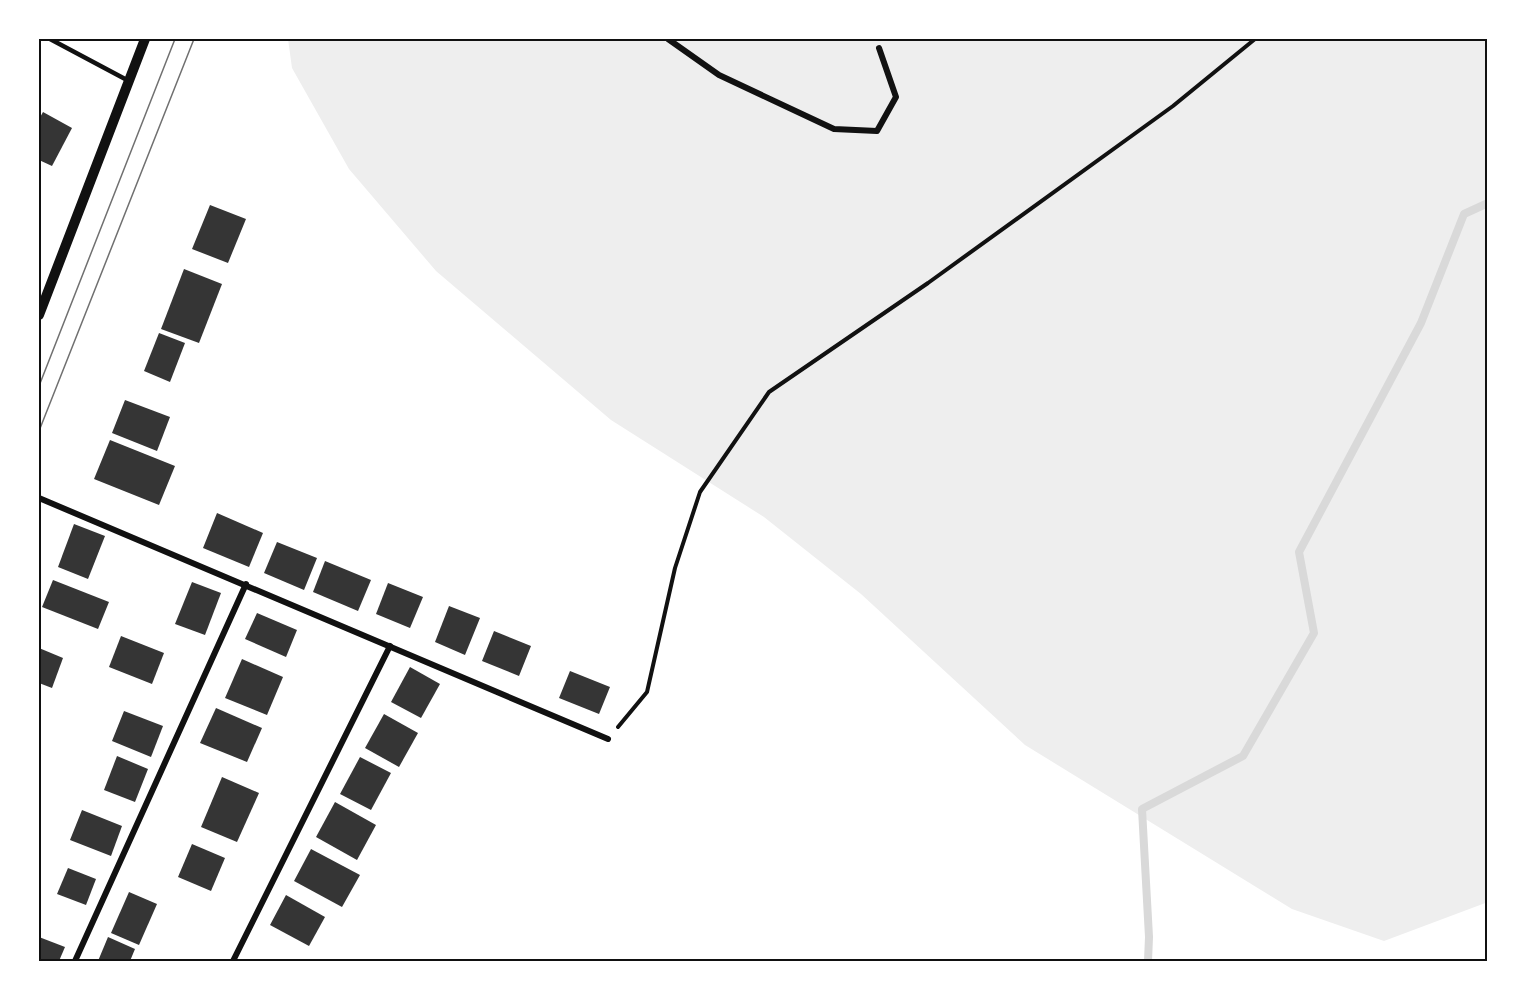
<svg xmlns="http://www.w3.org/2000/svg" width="1527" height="1000" font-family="'DejaVu Sans',sans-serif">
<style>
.green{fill:#eee}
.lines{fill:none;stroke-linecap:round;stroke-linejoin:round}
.stream{stroke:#d9d9d9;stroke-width:8}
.building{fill:#353535}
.path{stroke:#111;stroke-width:4}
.service{stroke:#111;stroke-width:4.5}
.minor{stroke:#111;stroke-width:6}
.tertiary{stroke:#111;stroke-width:10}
.tram{stroke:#707070;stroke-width:1.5}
.neatline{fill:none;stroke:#111;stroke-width:2}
</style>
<rect width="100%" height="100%" fill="#fff"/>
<path class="green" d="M288,39H1488V902L1384,941L1292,909L1025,745L861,594L764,517L611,420L436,271L349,169L292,68Z"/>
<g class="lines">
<path class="stream" d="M1148,961L1149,937L1142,809L1243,756L1314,633L1299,552L1421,323L1464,214L1488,203"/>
</g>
<g class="building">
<path d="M43,112L72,128L52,166L39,160V119Z"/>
<path d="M210,205L246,219L228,263L192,249Z"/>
<path d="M184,269L222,284L199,343L161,329Z"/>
<path d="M159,333L185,343L170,382L144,371Z"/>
<path d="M125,400L170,417L157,451L112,433Z"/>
<path d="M110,440L175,466L159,505L94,479Z"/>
<path d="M217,513L263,533L249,567L203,548Z"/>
<path d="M74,524L105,536L88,579L58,567Z"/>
<path d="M277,542L317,558L304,590L264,573Z"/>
<path d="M325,561L371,580L358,611L313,592Z"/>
<path d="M53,580L109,602L98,629L42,607Z"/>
<path d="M192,582L221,593L205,635L175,624Z"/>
<path d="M388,583L423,597L410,628L376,614Z"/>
<path d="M449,606L480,618L465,655L435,642Z"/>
<path d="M257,613L297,630L286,657L245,639Z"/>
<path d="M494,631L531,646L519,676L482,661Z"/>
<path d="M121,636L164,653L152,684L109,667Z"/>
<path d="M39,648L63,658L52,688L39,683Z"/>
<path d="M242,659L283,677L267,715L225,698Z"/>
<path d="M410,667L440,684L421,718L391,702Z"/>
<path d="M570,671L610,687L599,714L559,698Z"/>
<path d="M216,708L262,728L247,762L200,743Z"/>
<path d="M124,711L163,726L151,757L112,741Z"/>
<path d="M384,714L418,733L399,767L365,748Z"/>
<path d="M117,756L148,769L135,802L104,790Z"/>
<path d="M360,757L391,773L371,810L340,794Z"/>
<path d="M222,777L259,793L237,842L201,827Z"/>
<path d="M335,802L376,825L357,860L316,837Z"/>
<path d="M82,810L122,826L111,856L70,840Z"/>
<path d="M192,844L225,858L211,891L178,877Z"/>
<path d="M311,849L360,875L342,907L294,881Z"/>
<path d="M68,868L96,879L86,905L57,894Z"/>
<path d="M129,892L157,904L139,945L111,933Z"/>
<path d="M286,895L325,917L309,946L270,925Z"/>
<path d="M39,937L65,947L59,961H39Z"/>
<path d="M108,937L135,949L130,961H98Z"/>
</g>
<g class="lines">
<path class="path" d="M618,727L647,692L675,568L700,492L769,392L928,283L1173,106L1255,39"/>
<path class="service" d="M50,39L127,80"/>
<g class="minor">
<path d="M668,39L719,75L834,129L877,131L896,97L879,48"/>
<path d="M39,498L608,739"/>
<path d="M75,961L246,584"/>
<path d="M233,961L390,646"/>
</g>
<path class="tertiary" d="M39,315L145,39"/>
<g class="tram">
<path d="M39,386L175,39"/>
<path d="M39,431L194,39"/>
</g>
</g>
<rect width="1527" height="1000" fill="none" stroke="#ffffff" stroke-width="81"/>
<rect x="40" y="40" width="1446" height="920" class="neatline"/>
</svg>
